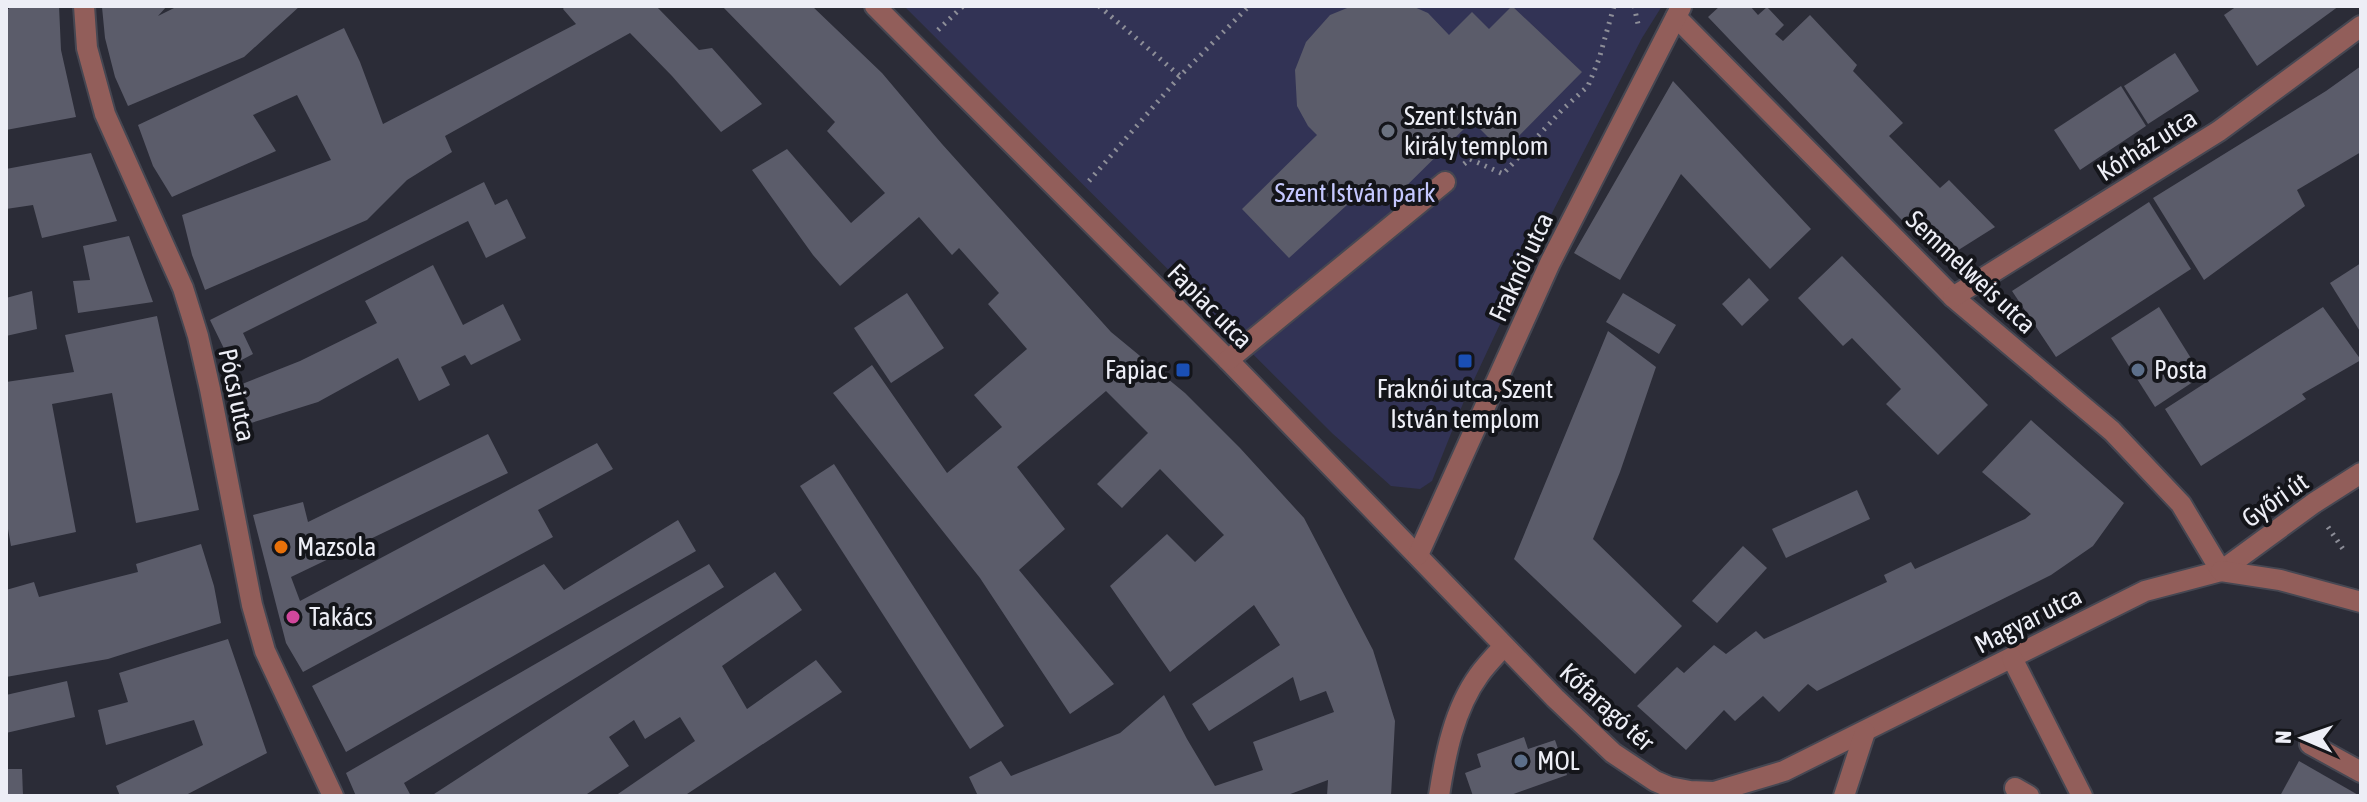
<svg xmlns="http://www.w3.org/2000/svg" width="2367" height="802" font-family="'Asap Condensed',sans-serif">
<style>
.green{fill:#323355}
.building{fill:#5b5c6a}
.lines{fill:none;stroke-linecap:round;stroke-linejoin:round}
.minor-casing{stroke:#464752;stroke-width:24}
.path{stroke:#8d8e98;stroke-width:5;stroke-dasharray:2 6;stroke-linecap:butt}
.minor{stroke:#925e5a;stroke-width:20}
.worship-dot{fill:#6b7280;stroke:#14151a;stroke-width:3}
.transit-dot{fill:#1a4fb4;stroke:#14151a;stroke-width:3}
.service-dot{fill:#5c6f8a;stroke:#14151a;stroke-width:3}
.food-dot{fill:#e8710a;stroke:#14151a;stroke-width:3}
.hotel-dot{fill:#d1479c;stroke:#14151a;stroke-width:3}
.labels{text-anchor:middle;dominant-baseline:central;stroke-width:8;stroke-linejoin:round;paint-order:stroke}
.poi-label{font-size:26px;fill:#edeef6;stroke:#14151a;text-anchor:start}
.street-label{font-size:26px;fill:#edeef6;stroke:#14151a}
.park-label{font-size:26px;fill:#c5c8fe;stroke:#14151a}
</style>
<rect width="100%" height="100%" fill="#2b2c37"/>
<path class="green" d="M904,6H1662L1642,38L1551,215L1464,401L1432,481L1420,489L1391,486L1333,434Z"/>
<g class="building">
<path d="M9,6H59L61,50L76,117L6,130V9H9Z"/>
<path d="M167,6L158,16L178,6H300L244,57L128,106L115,77L105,38L102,7Z"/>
<path d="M565,6H656L699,50L712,48L762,104L721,132L672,76L630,33L445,136L452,152L407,180L367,220L205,290L192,255L182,215L331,160L297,95L253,115L276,151L172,197L153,166L138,125L344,28L360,62L383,124L576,24L563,9Z"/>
<path d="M722,6H812L882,73L942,144L1111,332L1185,393L1240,448L1304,518L1373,650L1395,721L1391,796H1327L1328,780L1285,796H978L969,777L1001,761L1011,776L1120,733L1164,695L1187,739L1215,786L1263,770L1253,742L1334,712L1326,691L1300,701L1293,677L1209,731L1192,704L1280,645L1254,605L1170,672L1110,586L1167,534L1195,562L1224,535L1160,469L1122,508L1097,484L1148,433L1106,391L1017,467L1065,529L1019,570L1114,684L1070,714L980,578L833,393L872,365L947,473L1002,427L974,395L1027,349L988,304L999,293L959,248L952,255L919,217L840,286L813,255L752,170L787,149L851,223L885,193L827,131L835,122Z"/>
<path d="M1352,6H1412L1428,13L1449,35L1472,12L1489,29L1512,6L1582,72L1503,152L1472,121L1387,205L1370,184L1289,258L1242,209L1317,135L1308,126L1297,106L1295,70L1306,42L1330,15Z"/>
<path d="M1720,6H1750L1758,15L1767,7L1784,25L1775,34L1783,41L1810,15L1857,65L1853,71L1903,123L1889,136L1940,188L1949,180L1995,227L1941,261L1708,17Z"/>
<path d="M2237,6H2339L2257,66L2224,15Z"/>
<path d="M2175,53L2199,91L2148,124L2124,86Z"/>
<path d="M2361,66V152L2297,190L2305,206L2204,280L2153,198L2326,91Z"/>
<path d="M1673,81L1811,229L1770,269L1681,174L1620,280L1574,253Z"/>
<path d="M2121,86L2146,126L2080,170L2054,130Z"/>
<path d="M91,153L117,221L42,238L33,205L6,209V169Z"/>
<path d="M484,182L495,205L507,199L526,238L486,258L468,221L243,333L253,354L232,365L210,320Z"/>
<path d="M2149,202L2191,269L2056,357L2012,291Z"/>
<path d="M129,236L153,302L78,313L73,281L90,280L83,246Z"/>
<path d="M1842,256L1988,405L1938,455L1886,404L1901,389L1852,338L1843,346L1798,298Z"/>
<path d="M2361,263V333L2330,283Z"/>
<path d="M433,265L463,325L503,304L521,340L471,365L465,355L441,367L450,385L419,401L398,358L318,402L238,427L232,388L300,361L377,323L365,301Z"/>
<path d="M1749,278L1769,300L1742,326L1722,304Z"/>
<path d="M32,291L37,329L6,336V298Z"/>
<path d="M907,293L944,348L891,383L854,328Z"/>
<path d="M1623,293L1676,325L1659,354L1606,322Z"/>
<path d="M2159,307L2202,376L2155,407L2111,338Z"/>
<path d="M2323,307L2361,360L2302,394L2306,399L2201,466L2165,409Z"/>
<path d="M157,316L199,510L136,523L112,393L52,404L76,532L11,546L8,529H6V382L74,372L65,335Z"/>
<path d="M1608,331L1656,367L1620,472L1593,539L1682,626L1635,674L1514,559Z"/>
<path d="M2031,420L2124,503L2093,546L2051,575L1817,691L1808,684L1779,712L1763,696L1735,721L1724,710L1686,750L1637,706L1677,667L1684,673L1714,645L1726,654L1756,631L1764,639L1887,582L1884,575L1911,562L1915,569L2025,519L2031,514L1982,472Z"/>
<path d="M488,434L508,473L291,577L300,601L597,443L613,469L538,510L553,537L303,672L286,643L253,515L303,502L308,522Z"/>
<path d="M834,464L1004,726L970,749L800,486Z"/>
<path d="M1857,490L1870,519L1786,558L1772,529Z"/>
<path d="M678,520L696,551L346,752L312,686L544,564L564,590Z"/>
<path d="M201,544L214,586L221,623L108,659L6,677V590L34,582L39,597L138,572L136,564Z"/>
<path d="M1743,546L1767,568L1717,623L1692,601Z"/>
<path d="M709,564L724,587L404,783L411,796H356L346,773Z"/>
<path d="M775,572L802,610L722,666L747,709L816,660L842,692L684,796H615L695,741L680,717L645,739L634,720L609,737L629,766L584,796H431Z"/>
<path d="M228,639L267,753L184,796H120L116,786L203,745L194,720L106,745L98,710L128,702L119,673Z"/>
<path d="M67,681L75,717L6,733V695Z"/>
<path d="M1524,737L1528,749L1555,740L1567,775L1508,796H1473L1465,773L1481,767L1477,754Z"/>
<path d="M2299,761L2360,796H2280Z"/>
<path d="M6,769H22L23,796H6Z"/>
</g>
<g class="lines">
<defs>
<g id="minor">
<path d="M84,6L87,48L105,114L183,288L198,336L210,389L252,605L265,651L333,796"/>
<path d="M875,6L1228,360L1555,698L1613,753L1655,781L1669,787L1690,791L1714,792L1784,771L2145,591L2221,571L2314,503L2361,473"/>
<path d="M1676,17L1953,297L2112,431L2181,504L2221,571"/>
<path d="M1953,297L2219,131L2361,26"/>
<path d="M1228,360L1445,182"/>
<path d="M1418,555L1550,263L1681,7"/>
<path d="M2221,571L2280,580L2361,602"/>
<path d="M2012,658L2082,796"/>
<path d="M2310,744L2361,772"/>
<path d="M2015,788L2029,796"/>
<path d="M1439,796C1445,756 1454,709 1479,675C1486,665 1495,656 1504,646"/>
<path d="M1844,796L1865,732"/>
</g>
</defs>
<use href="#minor" class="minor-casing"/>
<g class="path">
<path d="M1099,6L1180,76L1249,6"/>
<path d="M1634,6L1638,24"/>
<path d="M938,30L963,6"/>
<path d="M1464,164L1470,159L1503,174L1562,110L1588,86L1599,59L1614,6"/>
<path d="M1089,181L1180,76"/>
<path d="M2328,527L2343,549"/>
</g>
<use href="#minor" class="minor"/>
</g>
<circle class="worship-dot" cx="1388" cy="131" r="8"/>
<g class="transit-dot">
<rect x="1457" y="353" width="16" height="16" rx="4"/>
<rect x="1175" y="362" width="16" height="16" rx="4"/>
</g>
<g class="service-dot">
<circle cx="2138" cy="370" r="8"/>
<circle cx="1521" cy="761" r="8"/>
</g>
<circle class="food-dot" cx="281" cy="547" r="8"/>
<circle class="hotel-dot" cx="293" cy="617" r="8"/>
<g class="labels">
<g class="poi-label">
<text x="1404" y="116">Szent István<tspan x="1404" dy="30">király templom</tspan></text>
<text x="1167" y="370" text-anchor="end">Fapiac</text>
<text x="2154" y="370">Posta</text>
<text x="1465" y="389" text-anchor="middle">Fraknói utca, Szent<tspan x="1465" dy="30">István templom</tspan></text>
<text x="297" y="547">Mazsola</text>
<text x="309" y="617">Takács</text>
<text x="1537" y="761">MOL</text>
</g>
<g class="street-label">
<text transform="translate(2147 145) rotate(-32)">Kórház utca</text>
<text transform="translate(1521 267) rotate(-65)">Fraknói utca</text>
<text transform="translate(1971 272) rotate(43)">Semmelweis utca</text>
<text transform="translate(1210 306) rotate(45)">Fapiac utca</text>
<text transform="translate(237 395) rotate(78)">Pócsi utca</text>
<text transform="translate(2275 500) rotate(-35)">Győri út</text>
<text transform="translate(2028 620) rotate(-27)">Magyar utca</text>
<text transform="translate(1607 707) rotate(42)">Kőfaragó tér</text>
</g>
<g class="park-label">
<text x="1355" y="193">Szent István park</text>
</g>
</g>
<rect width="2367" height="802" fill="none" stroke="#edeef6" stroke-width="16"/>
<g transform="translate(2303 738) rotate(272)" stroke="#14151a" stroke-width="6" paint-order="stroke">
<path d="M0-6L14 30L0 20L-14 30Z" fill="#edeef6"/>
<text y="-12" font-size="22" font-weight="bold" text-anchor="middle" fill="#edeef6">N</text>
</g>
</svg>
